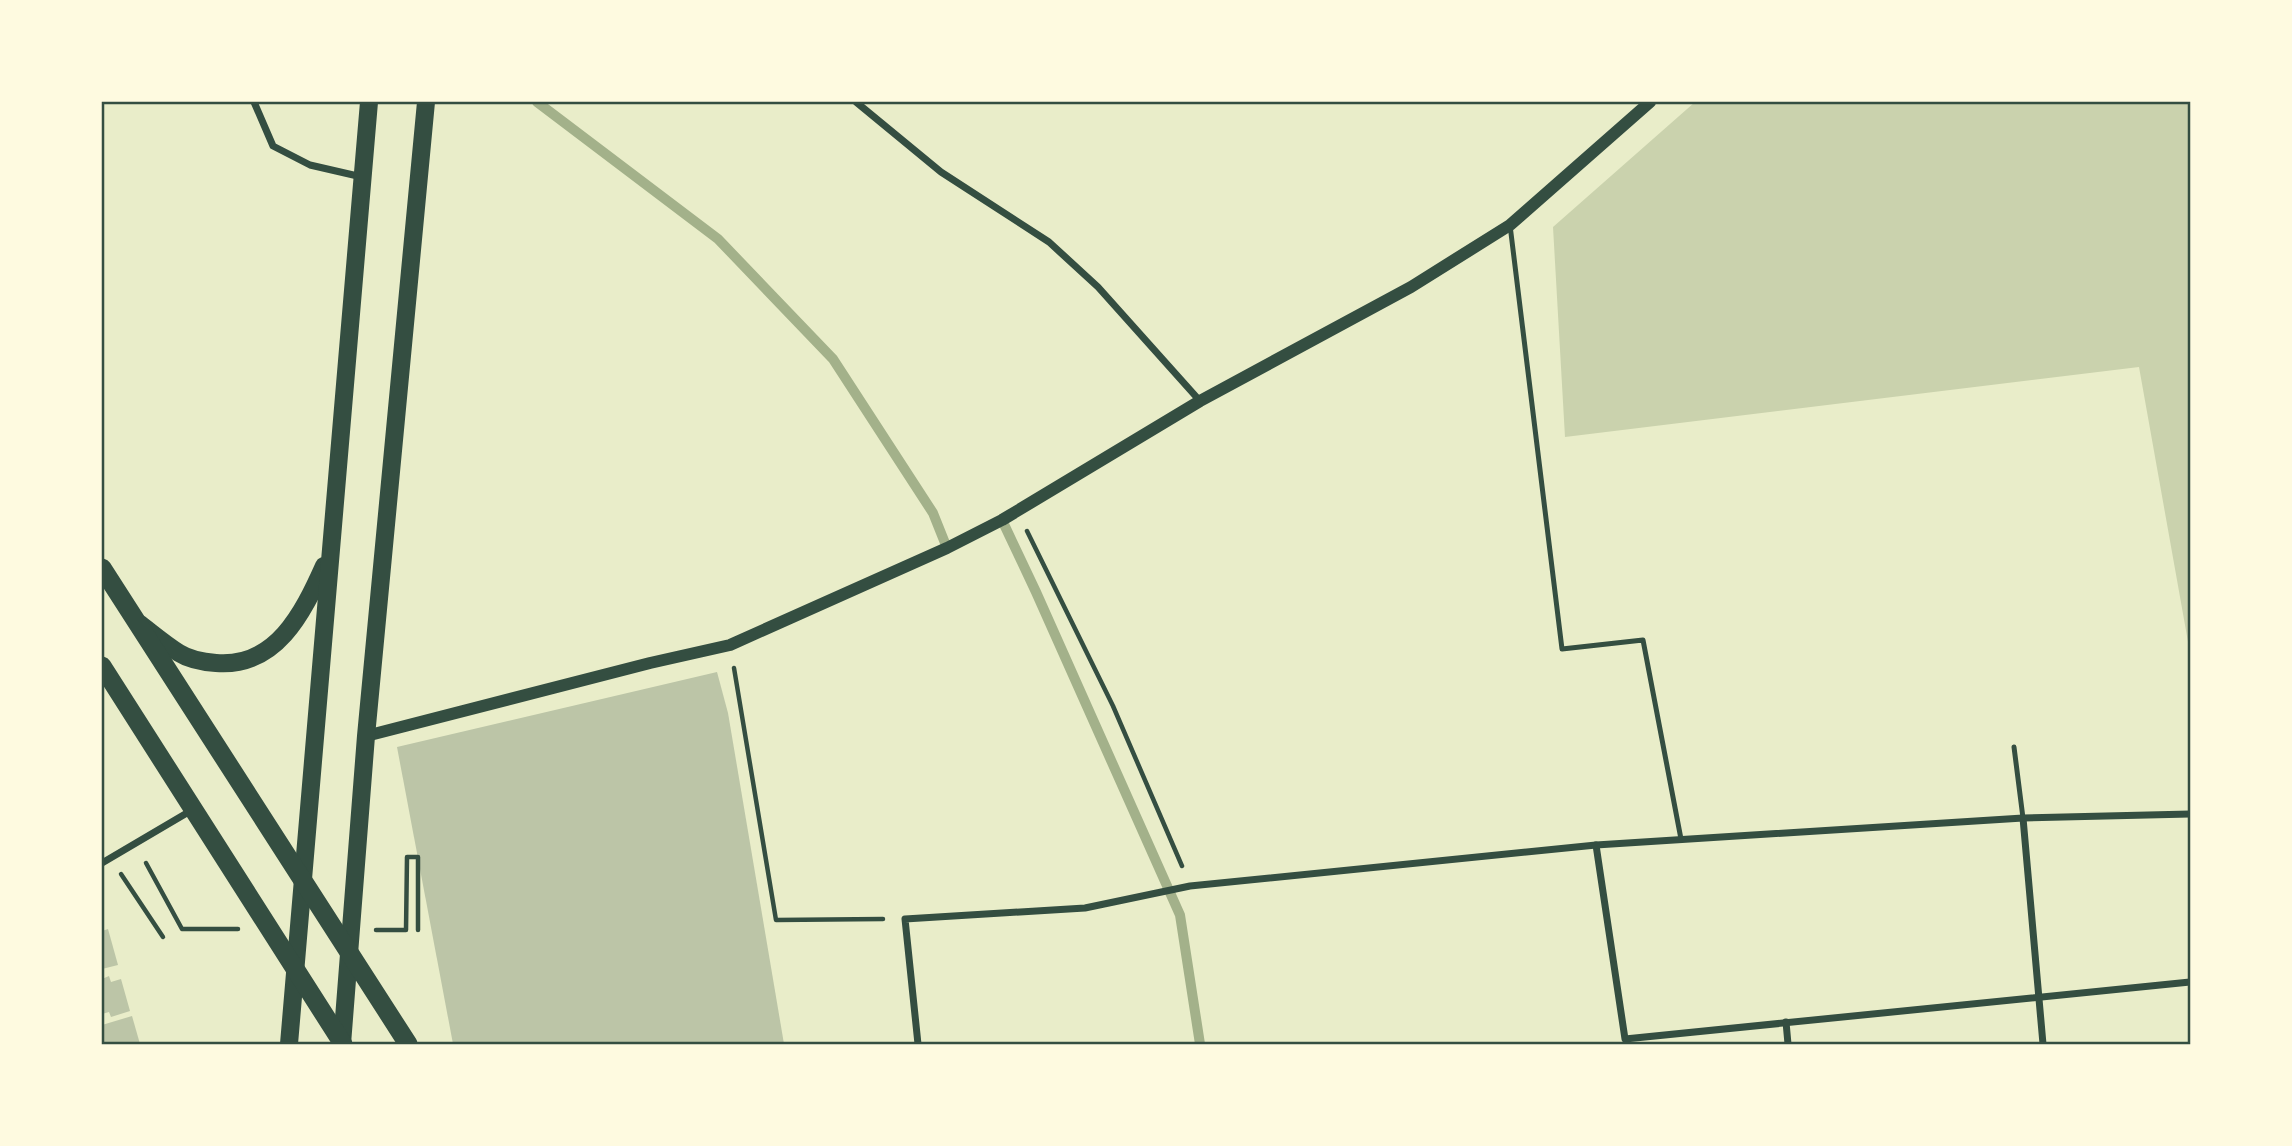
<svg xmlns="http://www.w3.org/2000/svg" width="2292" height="1146" font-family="Helvetica,sans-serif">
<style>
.green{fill:#cad2ad}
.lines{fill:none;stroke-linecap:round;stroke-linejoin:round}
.stream{stroke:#a3b18a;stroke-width:10}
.building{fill:#bcc5a7}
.path{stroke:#344e41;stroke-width:4.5}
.service{stroke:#344e41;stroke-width:5}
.minor{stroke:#344e41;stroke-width:7}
.tertiary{stroke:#344e41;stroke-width:12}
.primary{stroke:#344e41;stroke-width:18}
.trunk{stroke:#344e41;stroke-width:19}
.neatline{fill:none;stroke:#344e41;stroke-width:2.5}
</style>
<rect width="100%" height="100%" fill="#e9edc9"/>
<path class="green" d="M1695,102H2190V653L2139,367L1565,437L1553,227Z"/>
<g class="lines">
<g class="stream">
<path d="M537,102L718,239L833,359L933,513L947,548L951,545"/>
<path d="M994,524L1002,520L1036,592L1180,915L1200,1044"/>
</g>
</g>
<g class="building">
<path d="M717,672L728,713L784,1044H453L397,747Z"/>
<path d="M108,929L118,965L102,969V931Z"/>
<path d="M109,976L111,982L121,979L130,1011L111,1017L109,1012L102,1014V979Z"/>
<path d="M132,1016L140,1044H102V1025Z"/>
</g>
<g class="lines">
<g class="path">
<path d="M1027,531L1113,706L1182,866"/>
<path d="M734,668L776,920L883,919"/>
<path d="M146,863L182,929H238"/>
<path d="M121,874L163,937"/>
<path d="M376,930H406L407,857H418V930"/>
</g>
<g class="service">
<path d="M1510,225L1562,649L1643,640L1681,839"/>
<path d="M2014,747L2023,818"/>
</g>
<g class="minor">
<path d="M254,102L273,146L310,165L362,177"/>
<path d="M856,102L941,172L1049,242L1098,287L1200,401"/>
<path d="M2023,818L2043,1044"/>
<path d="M1596,845L1625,1039L2190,982"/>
<path d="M102,863L192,810"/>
<path d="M1786,1022L1788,1044"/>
<path d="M918,1044L905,919L1085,908L1190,886L1596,845L2023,818L2190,814"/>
</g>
<path class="tertiary" d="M366,736L650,663L730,645L947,548L1002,520L1200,401L1411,287L1510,225L1650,102"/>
<g class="primary">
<path d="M140,624C153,634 166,645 179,653C190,660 203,662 216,663C276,668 303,613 324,566"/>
<path d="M289,1044L369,102"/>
<path d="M342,1044L366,736L426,102"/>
</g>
<g class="trunk">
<path d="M102,568L408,1044"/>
<path d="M102,666L343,1044"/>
</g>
</g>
<rect width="2292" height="1146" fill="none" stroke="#fefae0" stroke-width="206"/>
<rect x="103" y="103" width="2086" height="940" class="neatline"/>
</svg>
